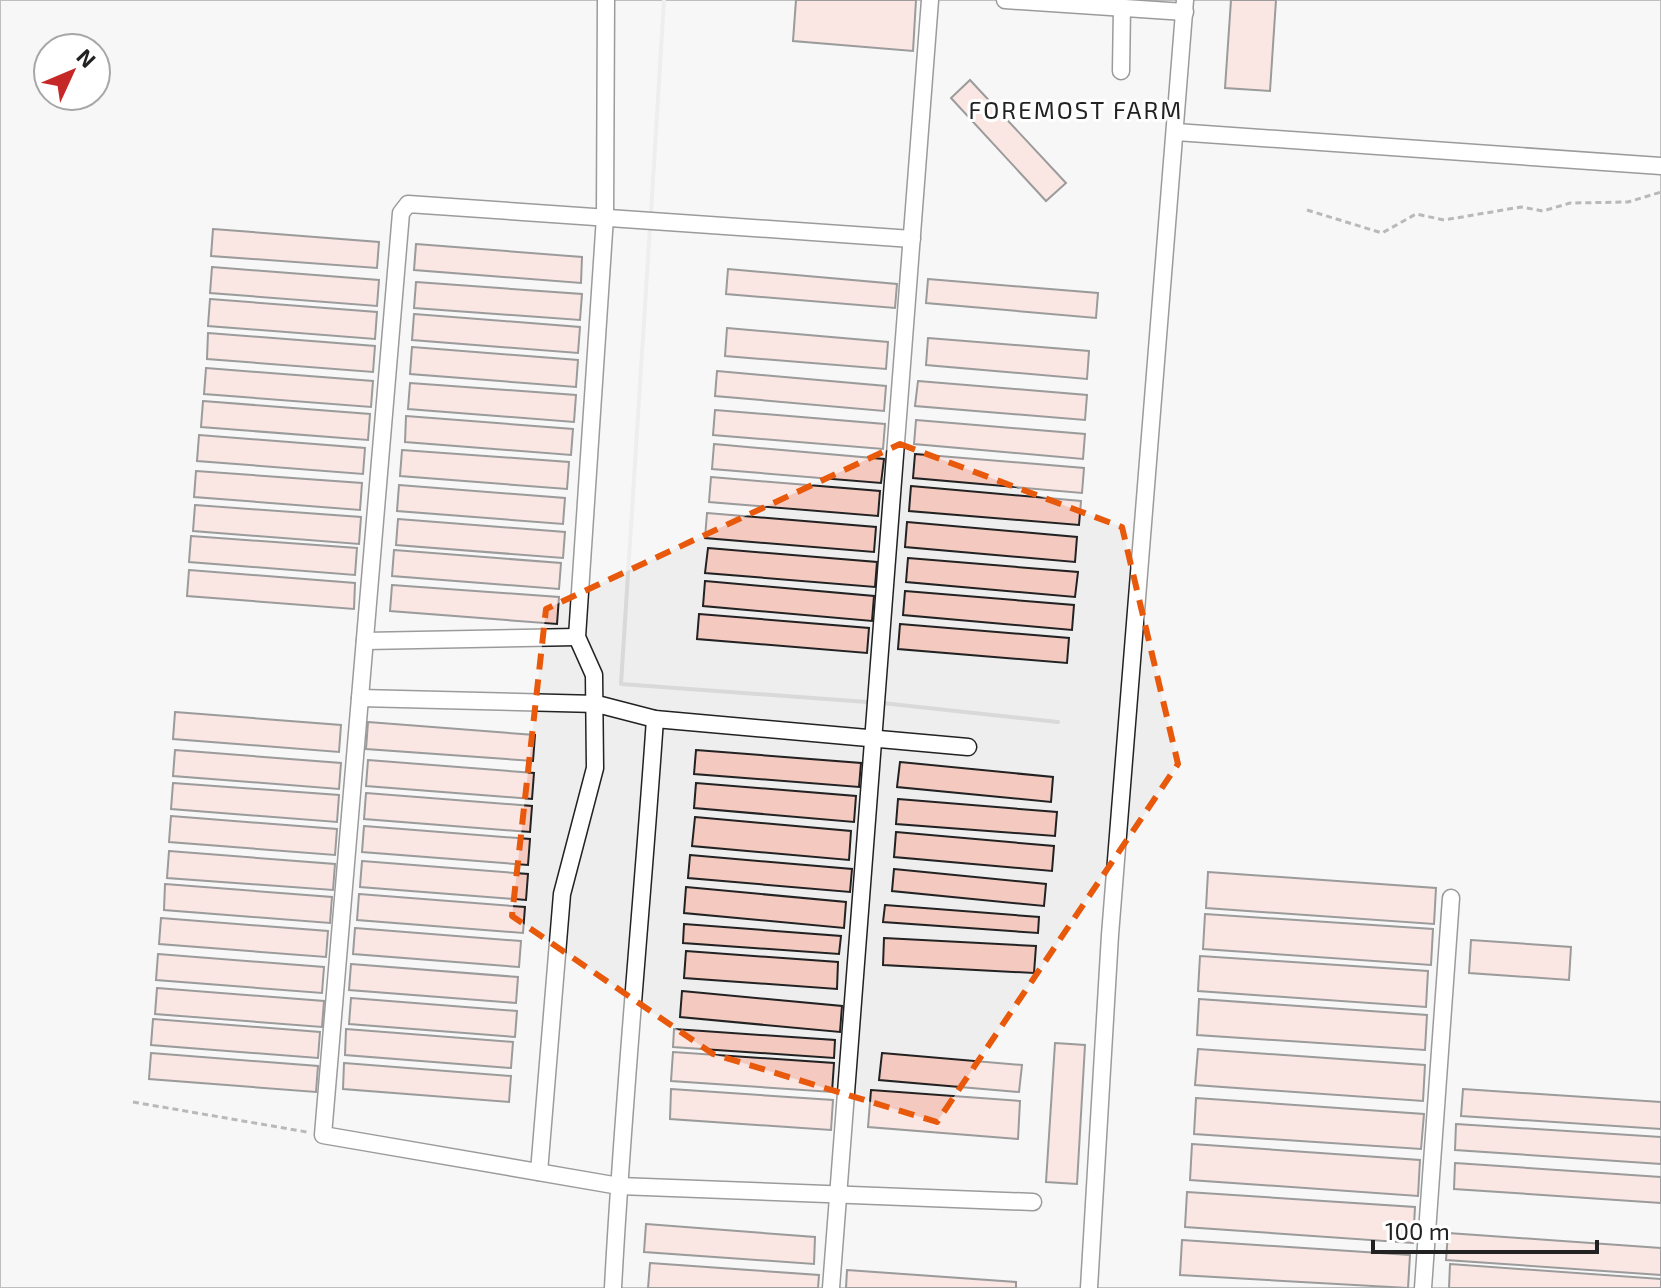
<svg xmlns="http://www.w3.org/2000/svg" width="1661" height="1288" font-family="'Exo 2',sans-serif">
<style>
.green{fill:#eee;stroke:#6f6f6f;stroke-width:2;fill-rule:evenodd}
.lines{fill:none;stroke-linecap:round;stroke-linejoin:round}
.stream{stroke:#d9d9d9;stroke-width:4}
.building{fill:#f3c9c0;stroke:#222;stroke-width:2}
.minor-casing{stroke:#222;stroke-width:19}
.path{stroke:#646464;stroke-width:3;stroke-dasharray:6 4;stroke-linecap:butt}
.minor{stroke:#fff;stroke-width:16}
.marked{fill:none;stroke:#e8590c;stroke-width:6;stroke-dasharray:16 10;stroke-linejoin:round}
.labels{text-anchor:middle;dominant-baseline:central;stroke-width:6;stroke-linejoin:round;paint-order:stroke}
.neighbourhood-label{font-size:24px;letter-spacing:2px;fill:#222;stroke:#fff}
</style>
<rect width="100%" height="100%" fill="#fff"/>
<path class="green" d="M0,0H1661V1288H0ZM48,48H96V96H48Z"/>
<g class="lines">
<g class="stream">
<path d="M651,213L664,0"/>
<path d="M650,227L621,684L867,702"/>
<path d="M882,703L1058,722"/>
</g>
</g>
<g class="building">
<path d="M796,0H916L913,51L793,41Z"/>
<path d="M1231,0H1276L1270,91L1225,88Z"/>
<path d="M970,80L1066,183L1046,201L951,98Z"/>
<path d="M213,229L379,242L377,268L211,256Z"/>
<path d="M416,244L582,257L581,283L414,270Z"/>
<path d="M212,267L379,280L377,306L210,293Z"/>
<path d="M728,269L897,284L895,308L726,294Z"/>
<path d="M928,279L1098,293L1096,318L926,303Z"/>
<path d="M416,282L582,294L580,320L414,308Z"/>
<path d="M210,299L377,312L375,339L208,326Z"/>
<path d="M414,314L580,327L578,353L412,340Z"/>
<path d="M727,328L888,342L886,369L725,356Z"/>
<path d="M208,333L375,346L373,372L207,359Z"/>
<path d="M928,338L1089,351L1087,379L926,365Z"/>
<path d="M412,347L578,360L576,387L410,374Z"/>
<path d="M206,368L373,381L371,407L204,394Z"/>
<path d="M717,371L886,386L884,411L715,396Z"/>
<path d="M918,381L1087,395L1085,420L915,406Z"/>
<path d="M410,383L576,395L574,422L408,409Z"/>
<path d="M203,401L370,414L368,440L201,427Z"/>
<path d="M715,410L885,424L883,449L713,435Z"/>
<path d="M406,416L573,429L571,455L405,442Z"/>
<path d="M916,420L1085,434L1083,459L914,444Z"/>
<path d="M199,435L365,448L363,474L197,461Z"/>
<path d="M714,444L884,459L881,483L712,469Z"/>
<path d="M402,450L569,462L567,489L400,476Z"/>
<path d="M915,454L1084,468L1082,493L913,478Z"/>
<path d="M196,471L362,483L360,510L194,497Z"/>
<path d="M711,477L880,491L878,516L709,502Z"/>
<path d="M399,485L565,498L563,524L397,511Z"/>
<path d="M911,486L1081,501L1079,525L909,511Z"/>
<path d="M195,505L361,517L359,544L193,531Z"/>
<path d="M707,513L876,527L874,552L705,538Z"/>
<path d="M398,519L565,532L563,558L396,545Z"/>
<path d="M907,522L1077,537L1075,562L905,547Z"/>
<path d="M191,536L357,548L355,575L189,562Z"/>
<path d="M708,548L877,562L875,587L705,573Z"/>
<path d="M394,550L561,563L559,589L392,576Z"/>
<path d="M908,558L1078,572L1075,597L906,582Z"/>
<path d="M189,570L355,583L354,609L187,596Z"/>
<path d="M705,581L874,596L872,621L703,606Z"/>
<path d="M392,585L559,597L557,624L390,611Z"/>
<path d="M905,591L1074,605L1072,630L903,615Z"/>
<path d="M699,614L869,628L867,653L697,639Z"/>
<path d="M900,624L1069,638L1067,663L898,649Z"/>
<path d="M175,712L341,725L339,752L173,739Z"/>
<path d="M368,722L535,735L533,761L366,749Z"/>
<path d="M175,750L341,763L339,789L173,776Z"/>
<path d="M696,750L861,763L859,787L694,774Z"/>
<path d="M368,760L534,773L532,799L366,786Z"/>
<path d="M900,762L1053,777L1051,802L897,787Z"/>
<path d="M173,783L339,795L337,822L171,809Z"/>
<path d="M696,783L856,796L854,822L694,808Z"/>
<path d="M366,793L532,806L530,832L364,819Z"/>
<path d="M898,799L1057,812L1055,836L896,824Z"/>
<path d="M171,816L337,829L335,855L169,842Z"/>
<path d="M695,817L851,831L849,860L692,846Z"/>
<path d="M364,826L530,839L528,865L362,852Z"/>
<path d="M896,832L1054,846L1052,871L894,857Z"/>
<path d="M169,851L335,864L333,890L167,878Z"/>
<path d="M690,855L852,869L850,892L688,878Z"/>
<path d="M362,861L528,874L526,900L360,887Z"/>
<path d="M894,869L1046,884L1044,906L892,891Z"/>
<path d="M1208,872L1436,888L1434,924L1206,908Z"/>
<path d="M165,884L332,897L330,923L164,910Z"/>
<path d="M686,887L846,902L844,928L684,913Z"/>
<path d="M359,894L525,907L523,933L357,920Z"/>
<path d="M885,905L1039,917L1038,933L883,922Z"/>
<path d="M1205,914L1433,929L1431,965L1203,949Z"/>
<path d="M161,918L328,931L326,957L159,944Z"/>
<path d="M684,924L841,936L839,954L683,943Z"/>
<path d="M355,928L521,941L519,967L353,954Z"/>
<path d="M884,938L1036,946L1034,973L883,965Z"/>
<path d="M1471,940L1571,947L1569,980L1469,973Z"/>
<path d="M686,951L838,962L837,989L684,978Z"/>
<path d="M158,954L324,967L322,993L156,980Z"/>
<path d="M1200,956L1428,971L1426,1007L1198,991Z"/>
<path d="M351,964L518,977L516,1003L349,990Z"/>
<path d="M157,988L324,1001L322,1027L155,1014Z"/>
<path d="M682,991L842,1006L840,1032L680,1017Z"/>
<path d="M351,998L517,1011L515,1037L349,1024Z"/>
<path d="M1199,999L1427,1015L1425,1050L1197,1035Z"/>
<path d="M153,1019L320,1032L318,1058L151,1045Z"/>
<path d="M346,1029L513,1042L511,1068L345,1055Z"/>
<path d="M674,1029L835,1040L834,1058L673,1047Z"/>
<path d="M1055,1043L1085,1045L1077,1184L1046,1182Z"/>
<path d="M1198,1049L1425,1065L1423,1101L1195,1085Z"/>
<path d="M673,1052L834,1063L832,1092L671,1081Z"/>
<path d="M151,1053L318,1066L316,1092L149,1079Z"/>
<path d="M882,1053L1022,1065L1019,1092L879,1080Z"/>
<path d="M344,1063L511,1076L509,1102L343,1089Z"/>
<path d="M671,1089L833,1100L831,1130L670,1119Z"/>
<path d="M1463,1089L1661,1102V1129L1461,1116Z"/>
<path d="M871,1090L1020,1101L1018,1139L868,1127Z"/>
<path d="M1196,1098L1424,1114L1421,1149L1194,1134Z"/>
<path d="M1456,1124L1661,1137V1164L1455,1150Z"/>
<path d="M1192,1144L1420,1160L1418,1196L1190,1180Z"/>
<path d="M1455,1163L1661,1177V1203L1454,1189Z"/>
<path d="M1187,1192L1415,1207L1413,1243L1185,1227Z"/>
<path d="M646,1224L815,1237L814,1264L644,1252Z"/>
<path d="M1448,1233L1661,1248V1275L1446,1260Z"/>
<path d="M1182,1240L1410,1255L1408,1288L1180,1275Z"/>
<path d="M650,1263L819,1275L818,1288H648Z"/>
<path d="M1450,1264L1661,1279V1288H1449Z"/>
<path d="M847,1270L1016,1282V1288H846Z"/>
</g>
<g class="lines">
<defs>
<g id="minor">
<path d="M1005,0L1185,12"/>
<path d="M1121,71L1122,8"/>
<path d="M1176,132L1661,166"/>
<path d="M912,239L408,204L401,213L323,1135L619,1186L1033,1202"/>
<path d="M365,641L577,637"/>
<path d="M360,698L597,704L655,719L968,747"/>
<path d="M539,1172L562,894L595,768L594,675L577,637L605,217L606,0"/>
<path d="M613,1288C623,1098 642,909 655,719"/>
<path d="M831,1288L930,0"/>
<path d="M1089,1288L1110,935L1185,0"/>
<path d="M1423,1288L1451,898"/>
</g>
</defs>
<use href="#minor" class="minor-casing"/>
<g class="path">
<path d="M1307,210L1382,233L1416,214L1444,220L1521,207L1543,211L1570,203L1628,202L1661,192"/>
<path d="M133,1102L307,1132"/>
</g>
<use href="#minor" class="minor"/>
</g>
<path d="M0 0H1661V1288H0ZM900,444L1122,527L1178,764L937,1122L713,1054L512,916L546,609Z" fill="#fff" fill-opacity=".55" fill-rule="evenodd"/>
<path class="marked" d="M900,444L1122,527L1178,764L937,1122L713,1054L512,916L546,609Z"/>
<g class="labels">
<g class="neighbourhood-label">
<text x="1076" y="109">FOREMOST FARM</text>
</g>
</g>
<g transform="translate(72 72) rotate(46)"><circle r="38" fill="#ffffff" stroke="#a7a7a7" stroke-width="2"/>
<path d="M0-6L14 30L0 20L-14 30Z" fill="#c62828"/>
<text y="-12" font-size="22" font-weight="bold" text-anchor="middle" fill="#222222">N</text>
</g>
<path d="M1373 1240v12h224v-12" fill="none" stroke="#222222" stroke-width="4"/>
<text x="1385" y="1240" font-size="24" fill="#222222" stroke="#ffffff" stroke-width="6" paint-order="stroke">100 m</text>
</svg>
